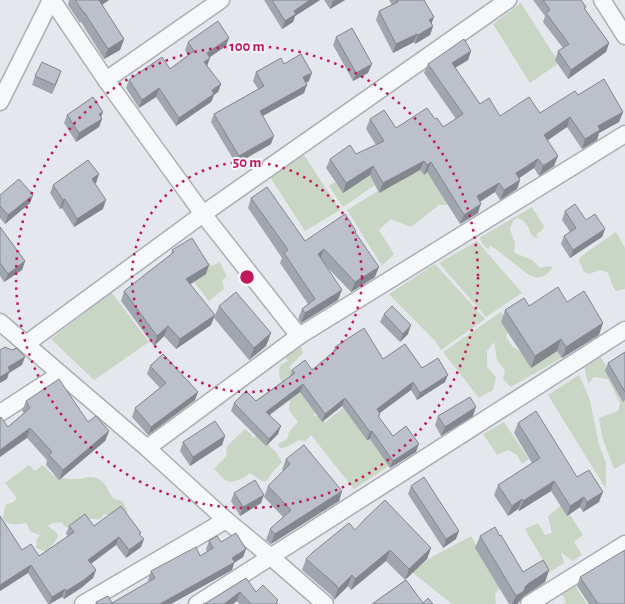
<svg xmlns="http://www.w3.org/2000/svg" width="625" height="604" font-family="'Alegreya Sans',sans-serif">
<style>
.green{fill:#c9d6c5}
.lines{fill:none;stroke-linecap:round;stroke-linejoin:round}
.minor-casing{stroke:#a9aeb7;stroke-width:19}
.minor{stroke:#f7f8fa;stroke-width:16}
.wall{fill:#a1a5ae}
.shaded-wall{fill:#83868d}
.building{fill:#bbc0ca;stroke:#83868d}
.ring{fill:none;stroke:#c2185b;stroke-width:2.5;stroke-dasharray:2.5 5}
.centre{fill:#c2185b;stroke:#f4f6f9;stroke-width:2.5}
.ring-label{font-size:15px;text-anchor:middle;font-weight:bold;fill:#c2185b;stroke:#f4f6f9;stroke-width:4;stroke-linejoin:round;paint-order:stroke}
</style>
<rect width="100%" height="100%" fill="#e4e7ec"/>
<g class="green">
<path d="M521,3L559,63L530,83L493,24Z"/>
<path d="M304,155L340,210L305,231L270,177Z"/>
<path d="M422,164L448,204L447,205H439L411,227L391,219L379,230L394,254L382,266L347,210Z"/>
<path d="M368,169L378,183L343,207L329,186L340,179Z"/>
<path d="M532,207L544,226L541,232H539L536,235L539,239L532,236C529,228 526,220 517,218L513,221L510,229L515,244L514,251L515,253L532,260L540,268L548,266L553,267C551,270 549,273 545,275C533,282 525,271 516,265C508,259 501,253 494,248L489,246V249L485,247L479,238Z"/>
<path d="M616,232L625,248V289L616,291C611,285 611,278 607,272L600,270L589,274L583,271L582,266L579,262L580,257Z"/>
<path d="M477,241L522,293L486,317L439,263Z"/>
<path d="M220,262L227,277L222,280L224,289L209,301L191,278L209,263L212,266Z"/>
<path d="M435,264L485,319L441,350L436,342L389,294Z"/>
<path d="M111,292L149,342L94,380L51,339Z"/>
<path d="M501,312L511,326L506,337L512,346L531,359L554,345L563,357L511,387L503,379L505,370L497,361L494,342L487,351V367L496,377L493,390L479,398L443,352Z"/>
<path d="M296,344L302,348L303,353L289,367L299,377L316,412L313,416L323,415L325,420L324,423L347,405L392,464L354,489L311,435L306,441L298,440C294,444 286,448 280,448L278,444L287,439L289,432L298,422L289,410L290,400L294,397V395C285,386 276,380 280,365L288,361L285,357L284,352Z"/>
<path d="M598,353L625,396V463L614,469L602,437L599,418L618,411L620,403L608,379L594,377L588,384L585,371V362Z"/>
<path d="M579,375L590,400L599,445L606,463V489L548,395Z"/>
<path d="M504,422L529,459L522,464L517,455L508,450L497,455L483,434Z"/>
<path d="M245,429L252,435V438L259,435L268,440L270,447L276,452L282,462L270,475L268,480L266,481H262L250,473C246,477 233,484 227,481C222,479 218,472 214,469L226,456L227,446Z"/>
<path d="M29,465L35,471L43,465L50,472L52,475C59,477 68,480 76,479C85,479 91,474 100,480C107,484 108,493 114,499L119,500L123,502L127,510L128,519L104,514L101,519C96,520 93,518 88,519C81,520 74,525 68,528L64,526L62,522L52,523L48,526L56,532L58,536C56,541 51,547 46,551L41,550L36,548L37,539L40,535L31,532L26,523C17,524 9,527 3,519L5,505L13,502L17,498L5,483Z"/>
<path d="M563,504L583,535L574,542L582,555L572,561L561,552L564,563L550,572L525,529L538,523L545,535L552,533L548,516Z"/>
<path d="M471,536L500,589L495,593L496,603L495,604H452L412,572L430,558Z"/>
<path d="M574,584L587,604H563L566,602L561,592Z"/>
</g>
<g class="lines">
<defs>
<g id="minor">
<path d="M52,0L106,80L203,214L299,336"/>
<path d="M602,0L625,36"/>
<path d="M106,80L221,0"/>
<path d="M0,102L51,0"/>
<path d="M0,322L147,448L226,520L271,557L325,604"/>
<path d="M26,344L203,214L508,0"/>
<path d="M0,413L60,374"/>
<path d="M147,448L299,336L625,134"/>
<path d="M83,604L226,520"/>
<path d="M197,604L625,330"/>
<path d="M529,604L625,544"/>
</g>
</defs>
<use href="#minor" class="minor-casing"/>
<use href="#minor" class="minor"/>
</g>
<g class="wall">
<path d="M69,0H109L102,5L124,39L120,50L104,59L81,22L80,23L68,5Z"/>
<path d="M264,0H320L295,16L293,22L282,29Z"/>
<path d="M324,0H345L330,9Z"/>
<path d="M389,0H424L431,24L433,26L430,35L415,44L414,42L393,53L376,20L379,11L392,5Z"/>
<path d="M533,0H581L586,7L585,9L609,43L606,52L568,79L555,60L558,51L563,48L543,22L545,16Z"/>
<path d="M336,37L368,73L353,81L333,45Z"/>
<path d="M188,42L226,46L210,57L207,66L221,84L218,92L214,95L211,102L176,126L156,97L139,108L126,88L129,80L170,69L188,55L185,50Z"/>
<path d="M471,51L468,60L455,68L480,104L500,116L540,113L578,95L623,112L619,122L599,133L597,140L582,149L567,127L547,140L554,166L539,176L534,168L519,178L520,180L517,189L500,200L495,192L480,202L478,213L460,224L427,172L424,175L420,170L379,193L370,175L343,193L326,168L330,159L356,154L376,145L366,129L370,119L396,128L435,119L443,127L456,119L424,73L428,64Z"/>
<path d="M284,64L309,81L306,83L304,93L263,116L271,144L236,164L211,122L214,114L258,89L253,81L256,72Z"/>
<path d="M61,71L52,94L32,85L35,76Z"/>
<path d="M103,112L101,117L102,119L99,127L76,142L64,123L67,115Z"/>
<path d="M99,174L96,183H95L103,209L74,227L62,208L60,209L50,193L53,185Z"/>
<path d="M0,195H33L30,203L5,224L0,218Z"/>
<path d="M251,198L305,241L356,231L355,233L375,277L351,292L325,265L338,300L301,323L298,319L302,309L308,304L280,263L282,258L248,208Z"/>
<path d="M565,211L605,229L602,237L570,258L561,244L564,236L570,232L562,220Z"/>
<path d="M0,227L25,261L22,270L4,282L0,276Z"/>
<path d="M172,250L206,274L190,284L211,325L176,349L164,336L154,346L121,301L124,291L171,255Z"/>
<path d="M567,302L599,335L562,358L557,351L531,368L501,322L505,310L529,306Z"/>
<path d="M219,306L271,333L266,346L249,360L214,318Z"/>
<path d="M384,314L408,334L400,342L380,322Z"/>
<path d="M335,347L422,368L445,382L417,400L411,390L380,413V414L379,417L393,436L416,452L390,468L370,439L367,440L342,406L322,422L300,392L270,415L278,434L266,446L231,411L234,403L256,401L290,376L292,370H312L333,352Z"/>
<path d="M625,352V400L623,402L605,371L608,363Z"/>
<path d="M150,366L198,392L195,400L148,435L132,417L135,408L160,388L147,374Z"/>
<path d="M26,401L88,422L109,431L105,441L59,480L46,465L47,460L27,438L8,427L24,413L22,411Z"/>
<path d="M438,416H473L441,436L435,425Z"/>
<path d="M518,423L577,477L599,502L583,512L580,507L567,516L551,491L519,511L518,509L508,516L494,495L498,485L532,463L514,433Z"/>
<path d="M225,436L222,445L190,466L180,451L183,442Z"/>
<path d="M286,459L342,491L339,501L271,544L266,540L270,529L283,517L264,497L268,486L283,471L282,470Z"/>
<path d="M411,486L456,539L443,548L408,494Z"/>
<path d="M234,493L261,503L240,516L231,501Z"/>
<path d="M0,516L22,550L39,556L68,536L66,534L69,526H94L140,534L141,547L126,558L116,545L91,564L96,570L93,578L81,588L64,599L62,597L50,604H48L28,573L0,591Z"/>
<path d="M355,530L431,548L427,559L405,580L423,603L433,604H372L405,580L386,561L351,590L348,586L334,600L332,596L302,570L306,559Z"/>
<path d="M480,536L523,572L549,570L545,582L524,596L521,599L519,602L517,604H509L475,548Z"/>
<path d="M209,541L221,542L246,549L243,557L234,563L232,570L171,604H95L96,602L112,603L149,582L148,580L151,571L200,556L207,552L206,549Z"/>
<path d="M580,577L625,604H589L577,586Z"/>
<path d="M246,578L256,592L278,600L277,603L278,604H239L237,601L206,603Z"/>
</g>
<g class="shaded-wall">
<path d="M98,0H109L94,10Z"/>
<path d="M310,0H320L295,16L293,22L282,29L285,21L294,11Z"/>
<path d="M335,0H345L330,9L333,1Z"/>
<path d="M434,17L431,25L429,20Z"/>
<path d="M433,26L430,35L415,44L418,35Z"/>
<path d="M417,34L414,42L393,53L396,44Z"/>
<path d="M229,38L226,46L204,61L207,53Z"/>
<path d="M124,39L120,50L104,59L108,49Z"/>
<path d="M609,43L606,52L568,79L571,70Z"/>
<path d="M471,51L468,60L448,72L452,63Z"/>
<path d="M210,58L207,66L204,62Z"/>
<path d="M372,64L368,73L353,81L356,73Z"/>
<path d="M61,71L58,80L52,94L55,85Z"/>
<path d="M312,73L309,81L300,86L303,77Z"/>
<path d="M221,84L218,92L214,95L211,102L176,126L179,118Z"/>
<path d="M307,85L304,93L257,119L260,111Z"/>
<path d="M159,88L156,97L139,108L142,100Z"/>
<path d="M103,112L100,120L102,119L99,127L76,142L79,133L99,114Z"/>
<path d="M623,112L619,122L599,133L597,140L582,149L585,139L598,126Z"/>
<path d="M570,117L567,127L541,145L544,135Z"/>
<path d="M274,136L271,144L236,164L239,156Z"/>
<path d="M558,156L554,166L539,176L543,166Z"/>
<path d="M538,159L534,168L512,183L516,173Z"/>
<path d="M424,161L420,170L379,193L383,183Z"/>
<path d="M431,162L427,172L424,175L427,165Z"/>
<path d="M373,166L370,175L343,193L346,183Z"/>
<path d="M99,174L96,183L89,188L92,179Z"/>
<path d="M520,180L517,189L500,200L504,190Z"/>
<path d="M499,183L495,192L473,206L477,196Z"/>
<path d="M33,195L30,203L5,224L8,215Z"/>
<path d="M65,199L62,208L60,209L63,200Z"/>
<path d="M106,200L103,209L74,227L77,219Z"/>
<path d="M481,204L478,213L460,224L464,215Z"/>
<path d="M605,229L602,237L570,258L573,250Z"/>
<path d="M324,249L320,260L318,254Z"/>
<path d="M25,261L22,270L4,282L8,274Z"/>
<path d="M209,265L206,274L183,289L186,279Z"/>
<path d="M379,267L375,277L351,292L355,282Z"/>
<path d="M342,290L338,300L301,323L305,313Z"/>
<path d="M215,315L211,325L176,349L180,339Z"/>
<path d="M603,323L599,335L562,358L566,347Z"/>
<path d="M411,325L408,334L400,342L403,334Z"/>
<path d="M168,326L164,336L154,346L157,336Z"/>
<path d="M271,333L266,346L249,360L254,348Z"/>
<path d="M561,339L557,351L531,368L535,356Z"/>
<path d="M25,357L22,365L9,373L7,379L0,383V377L8,367Z"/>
<path d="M448,375L445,382L417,400L420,393Z"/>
<path d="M413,382L411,390L374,417L377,409Z"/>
<path d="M303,384L300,392L263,419L266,412Z"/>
<path d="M198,392L195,400L148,435L151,427Z"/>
<path d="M345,398L342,406L322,422L325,414Z"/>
<path d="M476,407L473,416L441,436L445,427Z"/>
<path d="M281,426L278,434L266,446L269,439Z"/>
<path d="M30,428L27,438L0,457V450Z"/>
<path d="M109,431L105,441L59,480L63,470Z"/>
<path d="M372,431L370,439L367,440L370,432Z"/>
<path d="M225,436L222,445L190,466L193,457Z"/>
<path d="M419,444L416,452L390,468L393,461Z"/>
<path d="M554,481L551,491L519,511L523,501Z"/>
<path d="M342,491L339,501L271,544L275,534Z"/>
<path d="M603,492L599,502L583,512L587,502Z"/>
<path d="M264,495L261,503L240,516L243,507Z"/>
<path d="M584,497L580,507L567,516L570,506Z"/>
<path d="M522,499L518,509L508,516L512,506Z"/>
<path d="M459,531L456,539L443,548L446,539Z"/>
<path d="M119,537L116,545L85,568L88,560Z"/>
<path d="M144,539L141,547L126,558L129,550Z"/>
<path d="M431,548L427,559L405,580L409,569Z"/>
<path d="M246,549L243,557L234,563L232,570L171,604H160Z"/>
<path d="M390,550L386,561L351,590L355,579Z"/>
<path d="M31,565L28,573L0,591V585Z"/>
<path d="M96,570L93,578L81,588L64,599L66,591Z"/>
<path d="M549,570L545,582L524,596L521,599L519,602L517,604H512L516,596L528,584Z"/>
<path d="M352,575L348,586L334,600L338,589Z"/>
<path d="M65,589L62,597L49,604L52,597Z"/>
<path d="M240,592L237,601L233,604H224Z"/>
</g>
<g class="building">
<path d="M75,0H99L124,39L108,49L84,12H83Z"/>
<path d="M272,0H310L294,11L296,14L285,21Z"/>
<path d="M397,0H424L434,17L429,20L433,26L418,35L417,34L396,44L379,11L398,2Z"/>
<path d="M543,0H581L586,7L584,8L609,43L571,70L558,51L569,44L546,13L550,10Z"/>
<path d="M218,21L229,38L207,53L210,58L204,62L221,84L212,90L214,94L179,118L159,88L142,100L129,80L162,57L170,69L194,51L188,42Z"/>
<path d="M352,28L372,64L356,73L336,37Z"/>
<path d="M464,39L471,51L452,63L480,104L489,98L500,116L529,97L540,113L575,91L578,95L604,79L623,112L598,126L600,130L585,139L570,117L544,135L558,156L543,166L538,159L516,173L520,180L504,190L499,183L477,196L481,204L464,215L431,162L427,165L424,161L383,183L373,166L346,183L330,159L350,145L356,154L384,141L370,119L384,110L396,128L427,108L435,119L437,118L443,127L463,114L428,64Z"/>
<path d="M301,54L312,73L303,77L307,85L260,111L274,136L239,156L214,114L264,86L256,72L281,58L284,64Z"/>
<path d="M42,62L61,71L55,85L35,76Z"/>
<path d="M93,97L103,112L99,114L102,119L79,133L67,115Z"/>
<path d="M88,160L99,174L92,179L106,200L77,219L65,199L63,200L53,185Z"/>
<path d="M19,179L33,195L8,215L0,206V195Z"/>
<path d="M267,187L305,241L345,214L356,231L355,232L379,267L355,282L324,249L318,254L342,290L305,313L302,309L315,299L284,253L288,250L251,198Z"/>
<path d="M575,204L586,220L595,214L605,229L573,250L564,236L576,228L565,211Z"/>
<path d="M0,227L25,261L8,274L0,263Z"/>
<path d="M192,238L209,265L186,279L215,315L180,339L168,326L157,336L124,291L174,252L172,250Z"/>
<path d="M558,287L567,302L584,291L603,323L566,347L561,339L535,356L505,310L524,298L529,306Z"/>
<path d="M236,292L271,333L254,348L219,306Z"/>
<path d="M392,306L411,325L403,334L384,314Z"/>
<path d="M364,328L383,359L405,344L422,368L438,358L448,375L420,393L413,382L377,409L380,414L378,416L393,436L406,426L419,444L393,461L372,431L370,432L345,398L325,414L303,384L266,412L281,426L269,439L234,403L246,391L256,401L295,373L292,370L305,360L312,370L337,349L335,347Z"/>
<path d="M5,347L12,350L17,348L25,357L8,367L10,371L0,377V350Z"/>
<path d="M625,352V392L608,363Z"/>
<path d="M163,354L198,392L151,427L135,408L166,383L150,366Z"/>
<path d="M59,379L88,422L96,416L109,431L63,470L49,455L52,452L30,428L0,450V418L1,417L8,427L30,408L26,401Z"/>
<path d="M470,397L476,407L445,427L438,416Z"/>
<path d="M536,411L577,477L589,470L603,492L587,502L584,497L570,506L554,481L523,501L522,499L512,506L498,485L540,458L518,423Z"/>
<path d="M215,421L225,436L193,457L183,442Z"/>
<path d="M304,445L342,491L275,534L270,529L291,510L268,486L290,464L286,459Z"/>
<path d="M424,477L459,531L446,539L411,486Z"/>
<path d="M255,480L264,495L243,507L234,493Z"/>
<path d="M385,500L431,548L409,569L390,550L355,579L352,575L338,589L336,585L306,559L313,552L349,523L355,530L365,519Z"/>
<path d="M121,506L141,533L139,534L144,539L129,550L119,537L88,560L96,570L84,580L66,591L65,589L52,597L31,565L0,585V516L22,550L31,544L39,556L74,532L69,526L85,514L94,526Z"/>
<path d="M495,527L500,536L501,535L523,572L543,560L549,570L528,584L525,587L524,591L516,596L480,536Z"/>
<path d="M236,533L246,549L232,558L235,562L160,604H97L96,602L108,596L112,603L155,578L151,571L196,547L200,556L213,548L209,541L217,536L221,542Z"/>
<path d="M625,550V604H598L580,577Z"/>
<path d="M246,578L256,592L263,585L278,600L276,602L278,604H251L240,592L224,604H203L206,603Z"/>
<path d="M406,580L423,603L428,598L433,604H372Z"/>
</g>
<g class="ring">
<circle cx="247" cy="277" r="115"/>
<circle cx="247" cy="277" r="231"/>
</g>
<circle cx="247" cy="277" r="8" class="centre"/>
<g class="ring-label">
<text x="247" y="51">100 m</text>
<text x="247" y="167">50 m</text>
</g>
</svg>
